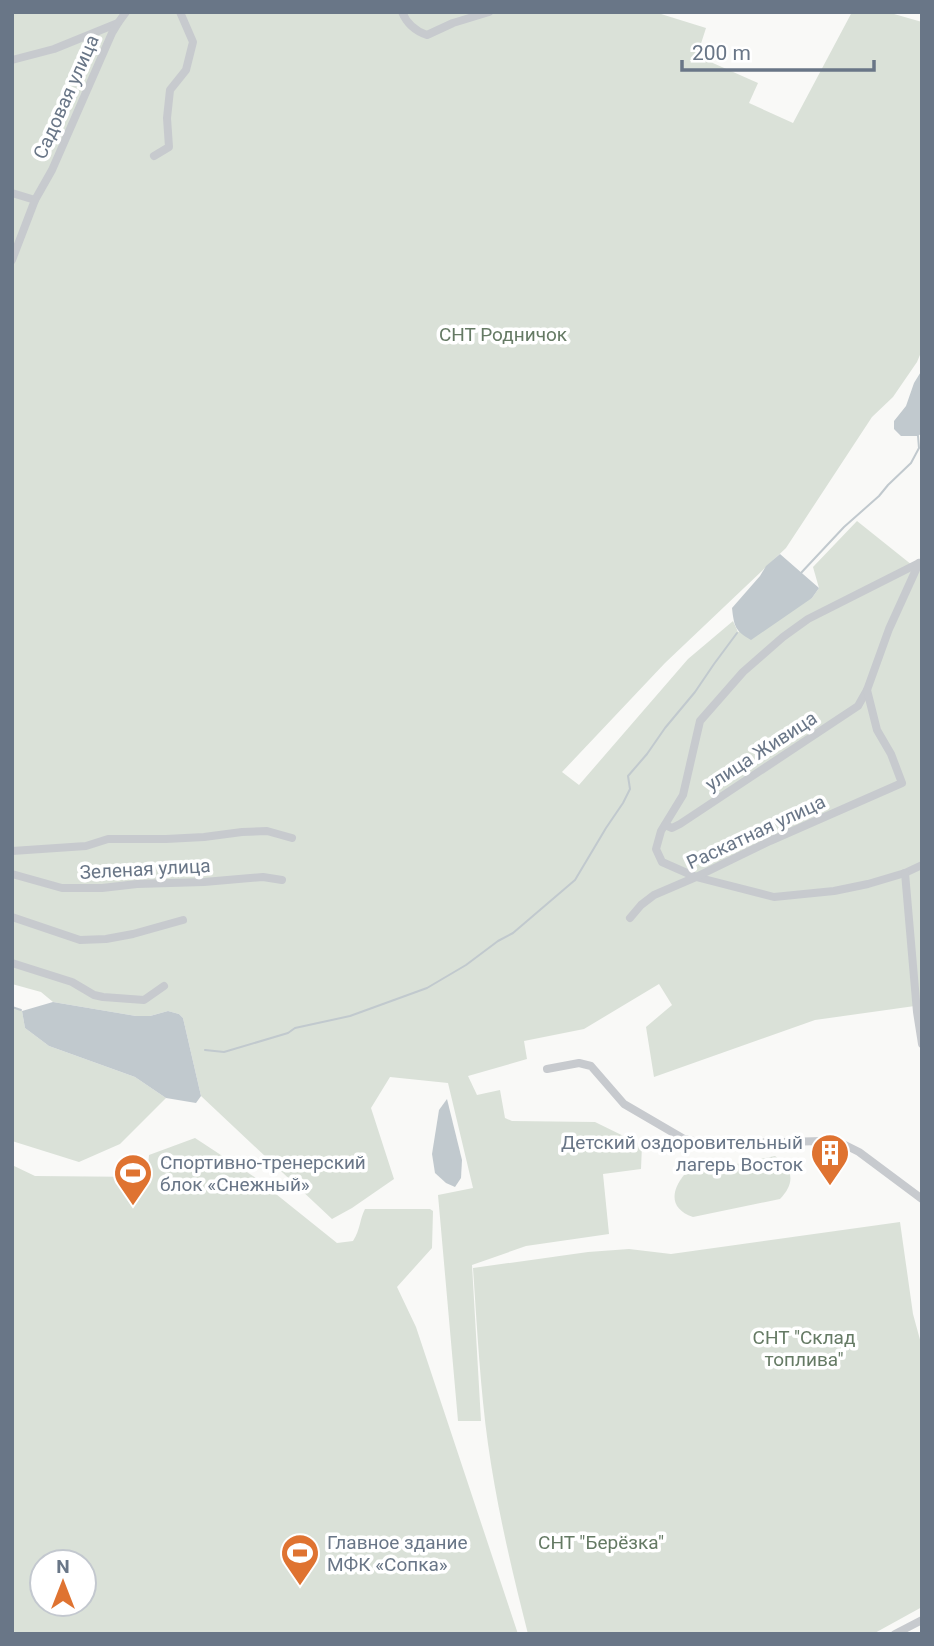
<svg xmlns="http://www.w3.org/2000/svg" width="934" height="1646" font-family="Roboto,sans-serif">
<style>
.green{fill:#dae1d8;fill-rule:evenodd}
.water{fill:#c1c9ce}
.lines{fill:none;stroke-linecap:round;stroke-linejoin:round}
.stream{stroke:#c1c9ce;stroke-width:2}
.street{stroke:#c7cace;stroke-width:8}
.labels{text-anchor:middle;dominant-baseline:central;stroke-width:7;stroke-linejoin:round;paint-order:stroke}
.street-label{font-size:19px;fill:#697687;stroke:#fff}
.park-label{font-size:19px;fill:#657a64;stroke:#fff}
.poi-label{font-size:19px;fill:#697687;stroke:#fff;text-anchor:start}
</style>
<rect width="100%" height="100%" fill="#f9f9f7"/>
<g class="green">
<path d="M12,12H661V14L706,28L697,56L758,83L749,103L793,123L852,12H887L922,22V350L917,362L893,397L872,417L786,548L665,663L562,772L579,785L688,659L733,621L738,632L812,598L819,588L813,567L857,521L922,573V1005L815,1020L654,1077L646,1027L672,1005L659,984L584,1029L524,1041L527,1059L468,1076L477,1095L500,1090L505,1118L512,1121L595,1122L642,1145L641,1169L603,1174L609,1234L526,1246L472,1265L481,1421H458L438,1195L473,1188L448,1083L390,1077L371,1108L394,1179L352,1208L332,1219L201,1096L183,1018L179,1014L168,1011L150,1016H136L53,1002L41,992L12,984Z"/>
<path d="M12,1007L22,1011L25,1028L49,1046L135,1077L166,1098L120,1144L79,1162L12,1141Z"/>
<path d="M195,1138L256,1178L337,1243L353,1241C361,1228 359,1221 365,1209H430L433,1211L432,1248L397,1287L416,1327L518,1634H12V1165L35,1176L147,1177L149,1155ZM42,1562H84V1604H42Z"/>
<path d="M775,1156C793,1169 796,1182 780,1199L693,1217C669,1209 671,1191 684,1175Z"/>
<path d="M900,1222L913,1314L922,1347V1607L873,1634H528C512,1571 497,1508 488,1444C480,1386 477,1327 473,1268L588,1252L629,1249L671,1254Z"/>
</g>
<g class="water">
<path d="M922,370V433L918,436H901L894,429V421L906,406L914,383Z"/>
<path d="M780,554L819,588L812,598L751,640C735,631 734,626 732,608L760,576L766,566Z"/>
<path d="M53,1002L136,1016H150L168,1011L179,1014L183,1018L201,1096L196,1103L166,1098L135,1077L49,1046L25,1028L22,1011Z"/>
<path d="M447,1099L462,1160L461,1178L455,1187L446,1183L435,1173L432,1154L439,1110Z"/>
</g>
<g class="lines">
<g class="stream">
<path d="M800,574L844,527L879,496L888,485L911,463L919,448L918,436"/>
<path d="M12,1007L21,1010"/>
<path d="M205,1050L224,1052L288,1033L295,1028L350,1016L427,988L466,965L498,941L513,933L575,880L606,828L623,803L630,789L628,776L647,754L665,728L695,692L714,664L737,633"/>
</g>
<g class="street">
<path d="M402,12C407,24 415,31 427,35L453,23L489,12"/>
<path d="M12,60L54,49L118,23L126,12"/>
<path d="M154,156L169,147L167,118L170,90L186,70L193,42L180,12"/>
<path d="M12,193L35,200L52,170L112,33L118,23"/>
<path d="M12,260L35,200"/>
<path d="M919,563L808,619L783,637L743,672L700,721L683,795L661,831L656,849L662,862L696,877L774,897L834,891L868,884L905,873L922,865"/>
<path d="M665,825L672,828L680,824L858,706L867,690"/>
<path d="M12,851L86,846L108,839H166L204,837L242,832L267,831L292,838"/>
<path d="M905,873L917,1012L922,1044"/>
<path d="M12,874L62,888H102L137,884L204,882L263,877L282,880"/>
<path d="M12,917L80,940L106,939L133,934L183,920"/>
<path d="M630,918L641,905L654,895L696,877L770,841L902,783L891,754L877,730L867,690L889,629L919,563"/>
<path d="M12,963L72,982L94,995L103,997L144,1000L164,986"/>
<path d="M547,1069L579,1063L591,1066L624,1104L684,1139L708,1144L823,1141L841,1143L859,1152L922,1199"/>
<path d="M895,1634L922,1620"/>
</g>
</g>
<defs>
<symbol id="building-pin" viewBox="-11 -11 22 30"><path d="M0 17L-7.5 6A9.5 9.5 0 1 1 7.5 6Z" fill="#df7331" stroke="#fff"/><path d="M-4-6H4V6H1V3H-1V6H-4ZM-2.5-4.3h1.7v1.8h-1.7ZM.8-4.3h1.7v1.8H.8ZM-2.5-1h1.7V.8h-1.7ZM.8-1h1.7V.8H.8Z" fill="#fff"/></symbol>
<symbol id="stadium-pin" viewBox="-11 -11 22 30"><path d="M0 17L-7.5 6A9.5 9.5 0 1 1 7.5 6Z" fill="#df7331" stroke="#fff"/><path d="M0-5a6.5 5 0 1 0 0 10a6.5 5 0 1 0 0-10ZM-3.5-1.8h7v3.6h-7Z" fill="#fff"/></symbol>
</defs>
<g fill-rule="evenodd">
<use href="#building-pin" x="808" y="1131" width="44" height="60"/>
<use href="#stadium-pin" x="111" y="1151" width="44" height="60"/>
<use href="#stadium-pin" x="278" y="1531" width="44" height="60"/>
</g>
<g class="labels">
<g class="street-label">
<text transform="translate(66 97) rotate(-66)">Садовая улица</text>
<text transform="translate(761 751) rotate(-33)">улица Живица</text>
<text transform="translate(756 832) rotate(-25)">Раскатная улица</text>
<text transform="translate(145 869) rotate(-3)">Зеленая улица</text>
</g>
<g class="park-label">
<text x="503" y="334">СНТ Родничок</text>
<text x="804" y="1337">СНТ "Склад<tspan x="804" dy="22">топлива"</tspan></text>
<text x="601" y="1542">СНТ "Берёзка"</text>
</g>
<g class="poi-label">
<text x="803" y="1142" text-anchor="end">Детский оздоровительный<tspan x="803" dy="22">лагерь Восток</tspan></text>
<text x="160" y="1162">Спортивно-тренерский<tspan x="160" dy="22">блок «Снежный»</tspan></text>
<text x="327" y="1542">Главное здание<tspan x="327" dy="22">МФК «Сопка»</tspan></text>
</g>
</g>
<rect width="934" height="1646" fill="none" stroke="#697687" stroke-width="28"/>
<g transform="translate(63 1583)"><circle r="33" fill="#ffffff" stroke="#c3c8cf" stroke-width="2"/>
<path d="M0-5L12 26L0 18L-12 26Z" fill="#df7331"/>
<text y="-10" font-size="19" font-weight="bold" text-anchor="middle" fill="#697687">N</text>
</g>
<path d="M682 60v10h192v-10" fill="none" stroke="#697687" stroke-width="3.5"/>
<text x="692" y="60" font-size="21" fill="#697687" stroke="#ffffff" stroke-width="5" paint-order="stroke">200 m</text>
</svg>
